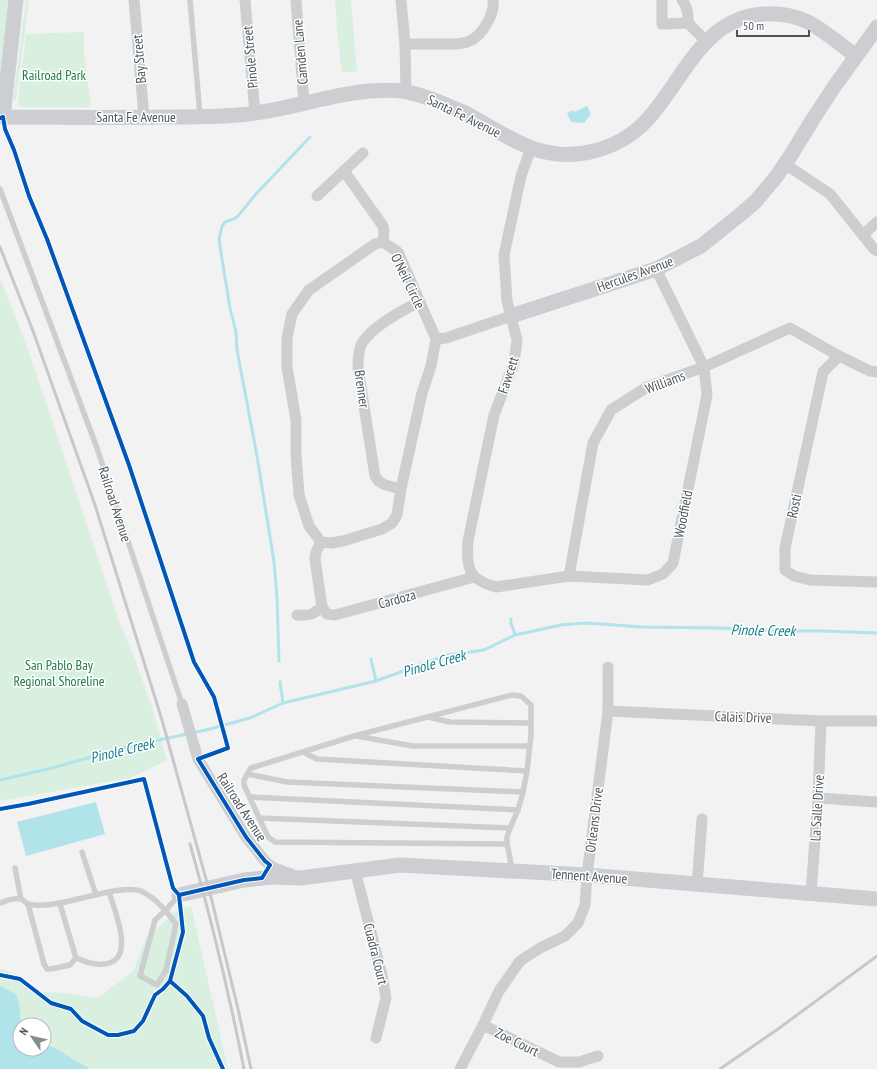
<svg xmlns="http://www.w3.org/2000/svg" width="877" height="1069" font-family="'PT Sans Narrow',sans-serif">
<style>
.green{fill:#d9efe0;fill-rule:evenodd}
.water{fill:#b0e3ea}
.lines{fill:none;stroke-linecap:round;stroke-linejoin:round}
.stream{stroke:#b0e3ea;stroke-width:3}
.lane{stroke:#ccced0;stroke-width:5.5}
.street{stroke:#ccced0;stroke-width:11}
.secondary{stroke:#ccced1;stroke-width:15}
.rail{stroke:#c7c8ca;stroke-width:3}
.cycleway-casing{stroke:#fff;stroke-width:6}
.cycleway{stroke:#0057b8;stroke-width:4}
.labels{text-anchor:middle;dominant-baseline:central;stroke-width:3;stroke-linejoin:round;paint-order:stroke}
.street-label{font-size:14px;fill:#4a565e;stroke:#fff}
.park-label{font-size:14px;fill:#1f7b46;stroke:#fff}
.water-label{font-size:15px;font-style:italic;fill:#167e8e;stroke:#fff}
</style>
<rect width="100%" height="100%" fill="#f2f2f2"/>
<g class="green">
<path d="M0,0H16L0,120Z"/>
<path d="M26,0H29L16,100H13Z"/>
<path d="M335,0H351L357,72H342L340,59L339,42L338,40Z"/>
<path d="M84,32V51L91,107H20L18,102L26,34Z"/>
<path d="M0,277L29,352L120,624L132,651L151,704L167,760L130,778L0,801Z"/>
<path d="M191,906L228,1069H0V968L19,976L36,991L64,993L98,998L134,970L146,938L176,911ZM20,1025H44V1049H20Z"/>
</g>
<g class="water">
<path d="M587,106L591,114L584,123L571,122L567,113L573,110L574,112Z"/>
<path d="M96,802L105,834L26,856L17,822Z"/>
<path d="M0,986L16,994L19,1004L21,1025H20V1049H44V1047H53L90,1069H0Z"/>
</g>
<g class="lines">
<g class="stream">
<path d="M511,619V624L513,628L515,635"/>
<path d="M371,659L376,681"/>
<path d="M279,661L277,598L274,562L257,456L237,350L236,332L230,308L219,240L222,226L225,222L234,219L238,216L256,194L310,137"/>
<path d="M280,682L283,703"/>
<path d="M0,780L52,768L131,746L206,730L250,718L283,703L376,681L447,655L484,650L515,635L561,625L586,623L643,627L719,628L791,631H823L877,633"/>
</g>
<g class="lane">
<path d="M190,0L200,115"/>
<path d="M0,189L97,448L182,704"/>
<path d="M428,717L450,722L531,723"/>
<path d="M356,736L413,746H529"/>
<path d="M303,752L317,759L527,771"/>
<path d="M247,774L287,782L523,792"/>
<path d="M250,797L518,810"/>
<path d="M259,818L510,828"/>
<path d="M507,844L275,842L268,837L244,785V780L251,768L354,736L512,695L521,696L531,705V735L527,771L523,792L518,810L510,828L507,837V844L509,853L512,870"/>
<path d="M82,852L96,895"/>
<path d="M15,868L21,899"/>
<path d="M0,903C6,901 15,897 21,899C24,900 26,904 29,904C35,906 46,905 53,904C75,902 122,884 141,891C156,898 167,912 176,924L166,970L157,985L140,976L155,920L166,910L179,895"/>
<path d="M28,904L44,964L47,969H51L70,965L76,958L60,904"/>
<path d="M76,958C82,960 90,964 97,964C139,968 116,914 109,892"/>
</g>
<g class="street">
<path d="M134,0L144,117"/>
<path d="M245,0L255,113"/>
<path d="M296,0L304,103"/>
<path d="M401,0L405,44L406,91"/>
<path d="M662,0V24L688,23L706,41"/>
<path d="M682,0C688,7 688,15 688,23"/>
<path d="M405,44C417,44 430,44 442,44C450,44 459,45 467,42C476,39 483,31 487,23C492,15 494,9 493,0"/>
<path d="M531,148L521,176L504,255L507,301L517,340L514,363L494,415L468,541C466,567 468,580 496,587L569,576L648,580L663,574L673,563L707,395L704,367L656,269"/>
<path d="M785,164L830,194L874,249L877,251"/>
<path d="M344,171L383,226L384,232L383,242"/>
<path d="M317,196L363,153"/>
<path d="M863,235L877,222"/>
<path d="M383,242L398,252L436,339L431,366L422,393L401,489L397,515L392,523L382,529L343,541L332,543L321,542L309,526L299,495L296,455V420L287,367V338L292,314L309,290L375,244Z"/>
<path d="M436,339L446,338L511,316"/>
<path d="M839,356L823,372L785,548V570L794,576L810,580L877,582"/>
<path d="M401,489C391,486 380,486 375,476L358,368C358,360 358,350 362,343C373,326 401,311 419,302"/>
<path d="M321,542L316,552L315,559L322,607"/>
<path d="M569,576L593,443L611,410L647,387L704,367L790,328L839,356L870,371L877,372"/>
<path d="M322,607L327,614L335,615L474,577"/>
<path d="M297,615C309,616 312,615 322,607"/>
<path d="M182,704L198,759L246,837L265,861L274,868L291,874"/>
<path d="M608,711L821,721H877"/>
<path d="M818,798L877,802"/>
<path d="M355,870L382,975L386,998L376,1038"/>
<path d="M697,885L702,819"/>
<path d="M811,894L818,798L821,721"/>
<path d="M483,1025L559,1062H579L598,1056"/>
<path d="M460,1069L483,1025L499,991L520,961L540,948L565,936L578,923L585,905L587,875L608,711V667"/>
</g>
<g class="secondary">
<path d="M16,0L3,117C56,117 110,118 163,117C188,117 214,117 239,115C294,111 345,86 401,91C413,92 425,97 437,101C445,105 454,108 463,112C508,135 540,165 594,151C614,146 633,135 647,120C683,81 703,17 764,14C780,13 796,16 810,23C826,32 841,45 856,56"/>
<path d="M511,316L656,269L701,246L741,214L755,202L776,177L791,155L813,119L834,87L877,27"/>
<path d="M179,895L244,880L272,877L301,878L400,865L587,875L877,899"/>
</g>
<g class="rail">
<path d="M0,247L33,331L95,505L162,720L211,897L238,1009L251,1069"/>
<path d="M190,844C211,918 229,993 244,1069"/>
<path d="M720,1069L778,1029L877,956"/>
</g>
<defs>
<g id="cycleway">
<path d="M0,118L3,117L5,129L14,150L29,196L47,239L129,465L194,662L214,697L228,748L198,759L246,837L265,861L270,865L262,878L244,880L179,895"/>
<path d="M0,809L28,804L144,779L173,888L179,895"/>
<path d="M0,975L20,979L51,1003L71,1009L82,1021L108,1035H118L134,1031L143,1021L155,995L163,989L170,981L183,932L179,895"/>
<path d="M170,981L187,996L203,1016L209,1038L223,1069"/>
</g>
</defs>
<use href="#cycleway" class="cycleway-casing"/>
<use href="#cycleway" class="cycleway"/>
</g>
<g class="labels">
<g class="street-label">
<text transform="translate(300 52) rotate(-95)">Camden Lane</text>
<text transform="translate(250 57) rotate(-95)">Pinole Street</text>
<text transform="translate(139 59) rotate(-95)">Bay Street</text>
<text transform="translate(464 116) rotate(26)">Santa Fe Avenue</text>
<text x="136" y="117">Santa Fe Avenue</text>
<text transform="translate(635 274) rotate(-20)">Hercules Avenue</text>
<text transform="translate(408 281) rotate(64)">O'Neil Circle</text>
<text transform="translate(508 375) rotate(-72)">Fawcett</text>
<text transform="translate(665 382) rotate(-21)">Williams</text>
<text transform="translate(362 389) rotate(82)">Brenner</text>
<text transform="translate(115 504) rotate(72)">Railroad Avenue</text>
<text transform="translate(794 506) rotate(-78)">Rosti</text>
<text transform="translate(683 514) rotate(-79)">Woodfield</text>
<text transform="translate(397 599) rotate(-15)">Cardoza</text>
<text transform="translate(743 717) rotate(2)">Calais Drive</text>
<text transform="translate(242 807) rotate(57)">Railroad Avenue</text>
<text transform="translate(817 808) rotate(-87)">La Salle Drive</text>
<text transform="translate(594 820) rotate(-83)">Orleans Drive</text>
<text transform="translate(589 876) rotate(4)">Tennent Avenue</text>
<text transform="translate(376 954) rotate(76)">Cuadra Court</text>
<text transform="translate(517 1042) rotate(26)">Zoe Court</text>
</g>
<g class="park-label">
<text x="54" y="75">Railroad Park</text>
<text x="59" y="665">San Pablo Bay<tspan x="59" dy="16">Regional Shoreline</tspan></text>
</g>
<g class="water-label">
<text transform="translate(763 630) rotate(1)">Pinole Creek</text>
<text transform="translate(434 663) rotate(-16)">Pinole Creek</text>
<text transform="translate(122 750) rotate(-14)">Pinole Creek</text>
</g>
</g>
<g transform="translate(32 1037) rotate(304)"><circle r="19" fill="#ffffff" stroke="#b7bbbf"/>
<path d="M0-3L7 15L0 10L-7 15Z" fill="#858d92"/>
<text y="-6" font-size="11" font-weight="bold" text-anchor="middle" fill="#4a565e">N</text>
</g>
<path d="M737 30v6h72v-6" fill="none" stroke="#4a565e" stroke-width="2"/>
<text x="743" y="30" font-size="12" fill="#4a565e" stroke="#ffffff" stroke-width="3" paint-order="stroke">50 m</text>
</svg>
